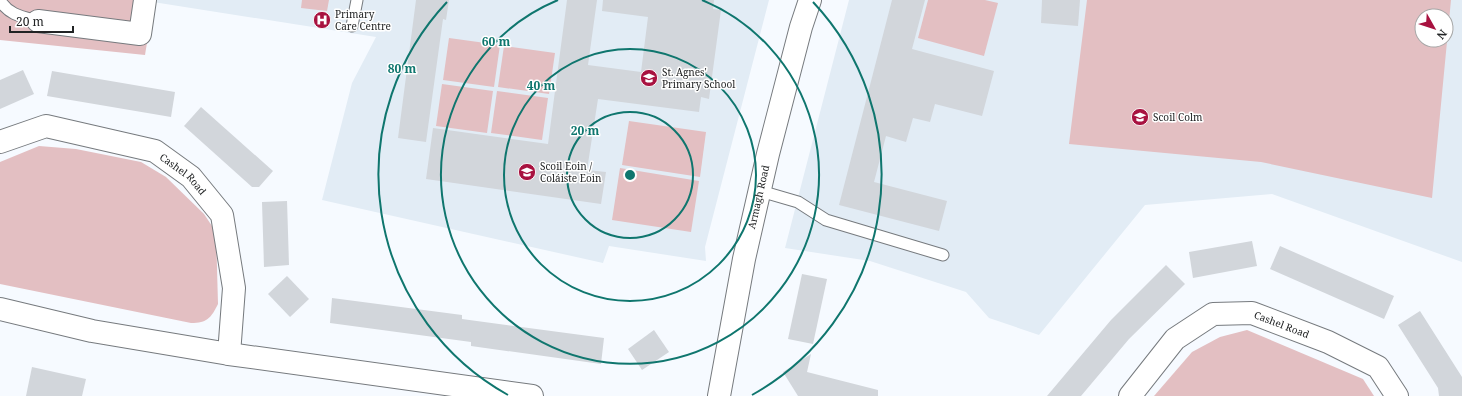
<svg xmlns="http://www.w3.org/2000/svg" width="1462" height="396" font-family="'Noto Serif',serif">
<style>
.built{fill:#e2ecf5;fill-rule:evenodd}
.green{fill:#e3bfc2;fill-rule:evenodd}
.building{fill:#d2d6db}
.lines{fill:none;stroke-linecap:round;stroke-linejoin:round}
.lane-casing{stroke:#767a7e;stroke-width:13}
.street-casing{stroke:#767a7e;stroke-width:24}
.lane{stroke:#fff;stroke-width:11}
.street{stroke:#fff;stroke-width:22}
.ring{fill:none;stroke:#0f766e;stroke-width:2}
.labels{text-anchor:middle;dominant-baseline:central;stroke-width:3;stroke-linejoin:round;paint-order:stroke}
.poi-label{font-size:10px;fill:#212324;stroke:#fff;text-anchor:start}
.street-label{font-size:10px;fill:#212324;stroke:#fff}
.centre{fill:#0f766e;stroke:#fff;stroke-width:2}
.ring-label{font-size:12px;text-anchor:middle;font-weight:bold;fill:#0f766e;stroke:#fff;stroke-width:3;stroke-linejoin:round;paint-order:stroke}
</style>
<rect width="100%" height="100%" fill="#f6faff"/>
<g class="built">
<path d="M154,0H769L705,247L706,261L609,246L603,263L322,200L352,83L376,37L153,2Z"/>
<path d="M849,0H1462V262L1272,194L1145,205L1039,335L989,318L966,292L870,261L785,248ZM1422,16H1446V40H1422Z"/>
</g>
<g class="green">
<path d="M0,0H154L145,55L0,40Z"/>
<path d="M302,0H329L327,11L301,8Z"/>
<path d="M928,0H985L998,3L984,56L918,38Z"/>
<path d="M1087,0H1451L1432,198L1261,162L1069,144ZM1422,16H1446V40H1422Z"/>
<path d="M449,38L500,45L494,87L443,80Z"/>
<path d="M504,46L555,53L549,94L498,87Z"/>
<path d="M442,84L493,91L487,133L436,126Z"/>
<path d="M497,91L548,98L542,140L491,133Z"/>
<path d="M629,121L706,132L700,177L622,165Z"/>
<path d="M39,146L76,149L141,162L166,177L204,214L216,232L218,304C211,318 207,323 191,323L0,284V162Z"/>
<path d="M620,168L699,181L691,232L612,220Z"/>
<path d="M1247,330L1363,379L1374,396H1154L1192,352L1220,337Z"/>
</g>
<g class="building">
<path d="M416,0H449L446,20L443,19L426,142L398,138Z"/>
<path d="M567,0H597L588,65L641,72L648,17L602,11L603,0H714L713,9L721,10L709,99L701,97L699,112L598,99L587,170L606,172L601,204L426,179L433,128L548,144Z"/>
<path d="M892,0H925L912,49L994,71L982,116L935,104L930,122L913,118L906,142L886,136L874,182L947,201L939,231L839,205Z"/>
<path d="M1042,0H1080L1078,26L1041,23Z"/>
<path d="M23,70L34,94L0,109V80Z"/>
<path d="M52,71L175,92L171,117L47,96Z"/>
<path d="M201,107L273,171L259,187H252L184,126Z"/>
<path d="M287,201L289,265L264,267L262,202Z"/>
<path d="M1252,241L1257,266L1193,278L1189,252Z"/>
<path d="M1280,246L1394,296L1384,319L1270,269Z"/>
<path d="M1166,265L1185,284L1129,339L1081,396H1047L1111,320Z"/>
<path d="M802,274L827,279L813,344L788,339Z"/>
<path d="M287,276L309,299L290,317L268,294Z"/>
<path d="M332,298L462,315V319L604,338L601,364L471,346V342L330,323Z"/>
<path d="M1420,311L1462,377V396H1439L1438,388L1398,325Z"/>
<path d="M654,330L669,352L642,370L628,349Z"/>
<path d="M811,354L807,372L878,390V396H798L783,372Z"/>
<path d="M32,367L86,379L82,396H26Z"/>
</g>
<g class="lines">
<defs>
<g id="lane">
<path d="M0,0C8,15 23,17 38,21"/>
<path d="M352,26L357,0"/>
<path d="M760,191L798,202L826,220L943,255"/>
</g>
<g id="street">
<path d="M38,21L140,34L145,0"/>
<path id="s1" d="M0,142L46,126L155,151L191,177L222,215L234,288L229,354"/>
<path d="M0,309L92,331L229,354L532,396"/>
<path id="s2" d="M719,396L744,259L768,154L801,27L810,0"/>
<path id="s3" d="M1130,396L1175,339L1213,314L1252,313L1328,342L1378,367L1397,396"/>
</g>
</defs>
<use href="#lane" class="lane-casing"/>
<use href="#street" class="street-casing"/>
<use href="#lane" class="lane"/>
<use href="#street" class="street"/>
</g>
<g class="ring">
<circle cx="630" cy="175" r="63"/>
<circle cx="630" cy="175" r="126"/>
<path d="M702 0A189 189 0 1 1 558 0"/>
<path d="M508 395A252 252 0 0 1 447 2M813 2A252 252 0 0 1 752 395"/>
</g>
<defs>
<symbol id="hospital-disc" viewBox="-11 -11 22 22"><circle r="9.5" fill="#a81240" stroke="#fff"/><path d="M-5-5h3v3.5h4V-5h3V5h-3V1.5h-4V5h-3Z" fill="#fff"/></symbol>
<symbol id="school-disc" viewBox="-11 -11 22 22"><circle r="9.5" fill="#a81240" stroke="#fff"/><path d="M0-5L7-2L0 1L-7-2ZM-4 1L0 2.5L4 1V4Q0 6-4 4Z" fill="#fff"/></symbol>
</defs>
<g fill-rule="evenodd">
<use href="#hospital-disc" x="312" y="10" width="20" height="20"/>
<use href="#school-disc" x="639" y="68" width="20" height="20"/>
<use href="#school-disc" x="1130" y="107" width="20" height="20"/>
<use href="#school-disc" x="517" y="162" width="20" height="20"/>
</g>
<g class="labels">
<g class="poi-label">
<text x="335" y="14">Primary<tspan x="335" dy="12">Care Centre</tspan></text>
<text x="662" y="72">St. Agnes'<tspan x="662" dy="12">Primary School</tspan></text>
<text x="1153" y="117">Scoil Colm</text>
<text x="540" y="166">Scoil Eoin /<tspan x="540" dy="12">Coláiste Eoin</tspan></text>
</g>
<g class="street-label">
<text stroke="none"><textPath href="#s1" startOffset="197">Cashel Road</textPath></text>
<text stroke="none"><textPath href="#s2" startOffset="203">Armagh Road</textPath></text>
<text stroke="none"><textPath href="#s3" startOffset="189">Cashel Road</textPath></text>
</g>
</g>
<circle cx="630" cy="175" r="6" class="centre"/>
<g class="ring-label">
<text x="496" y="46">60 m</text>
<text x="402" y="73">80 m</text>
<text x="541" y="90">40 m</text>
<text x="585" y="135">20 m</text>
</g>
<g transform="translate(1434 28) rotate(129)"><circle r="19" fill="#ffffff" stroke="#a6a7a7"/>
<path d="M0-3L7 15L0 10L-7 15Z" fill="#a81240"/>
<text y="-6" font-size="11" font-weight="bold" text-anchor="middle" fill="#212324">N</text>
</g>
<path d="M10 26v6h63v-6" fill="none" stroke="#212324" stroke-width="2"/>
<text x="16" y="26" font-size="12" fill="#212324" stroke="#ffffff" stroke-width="3" paint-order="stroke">20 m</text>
</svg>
